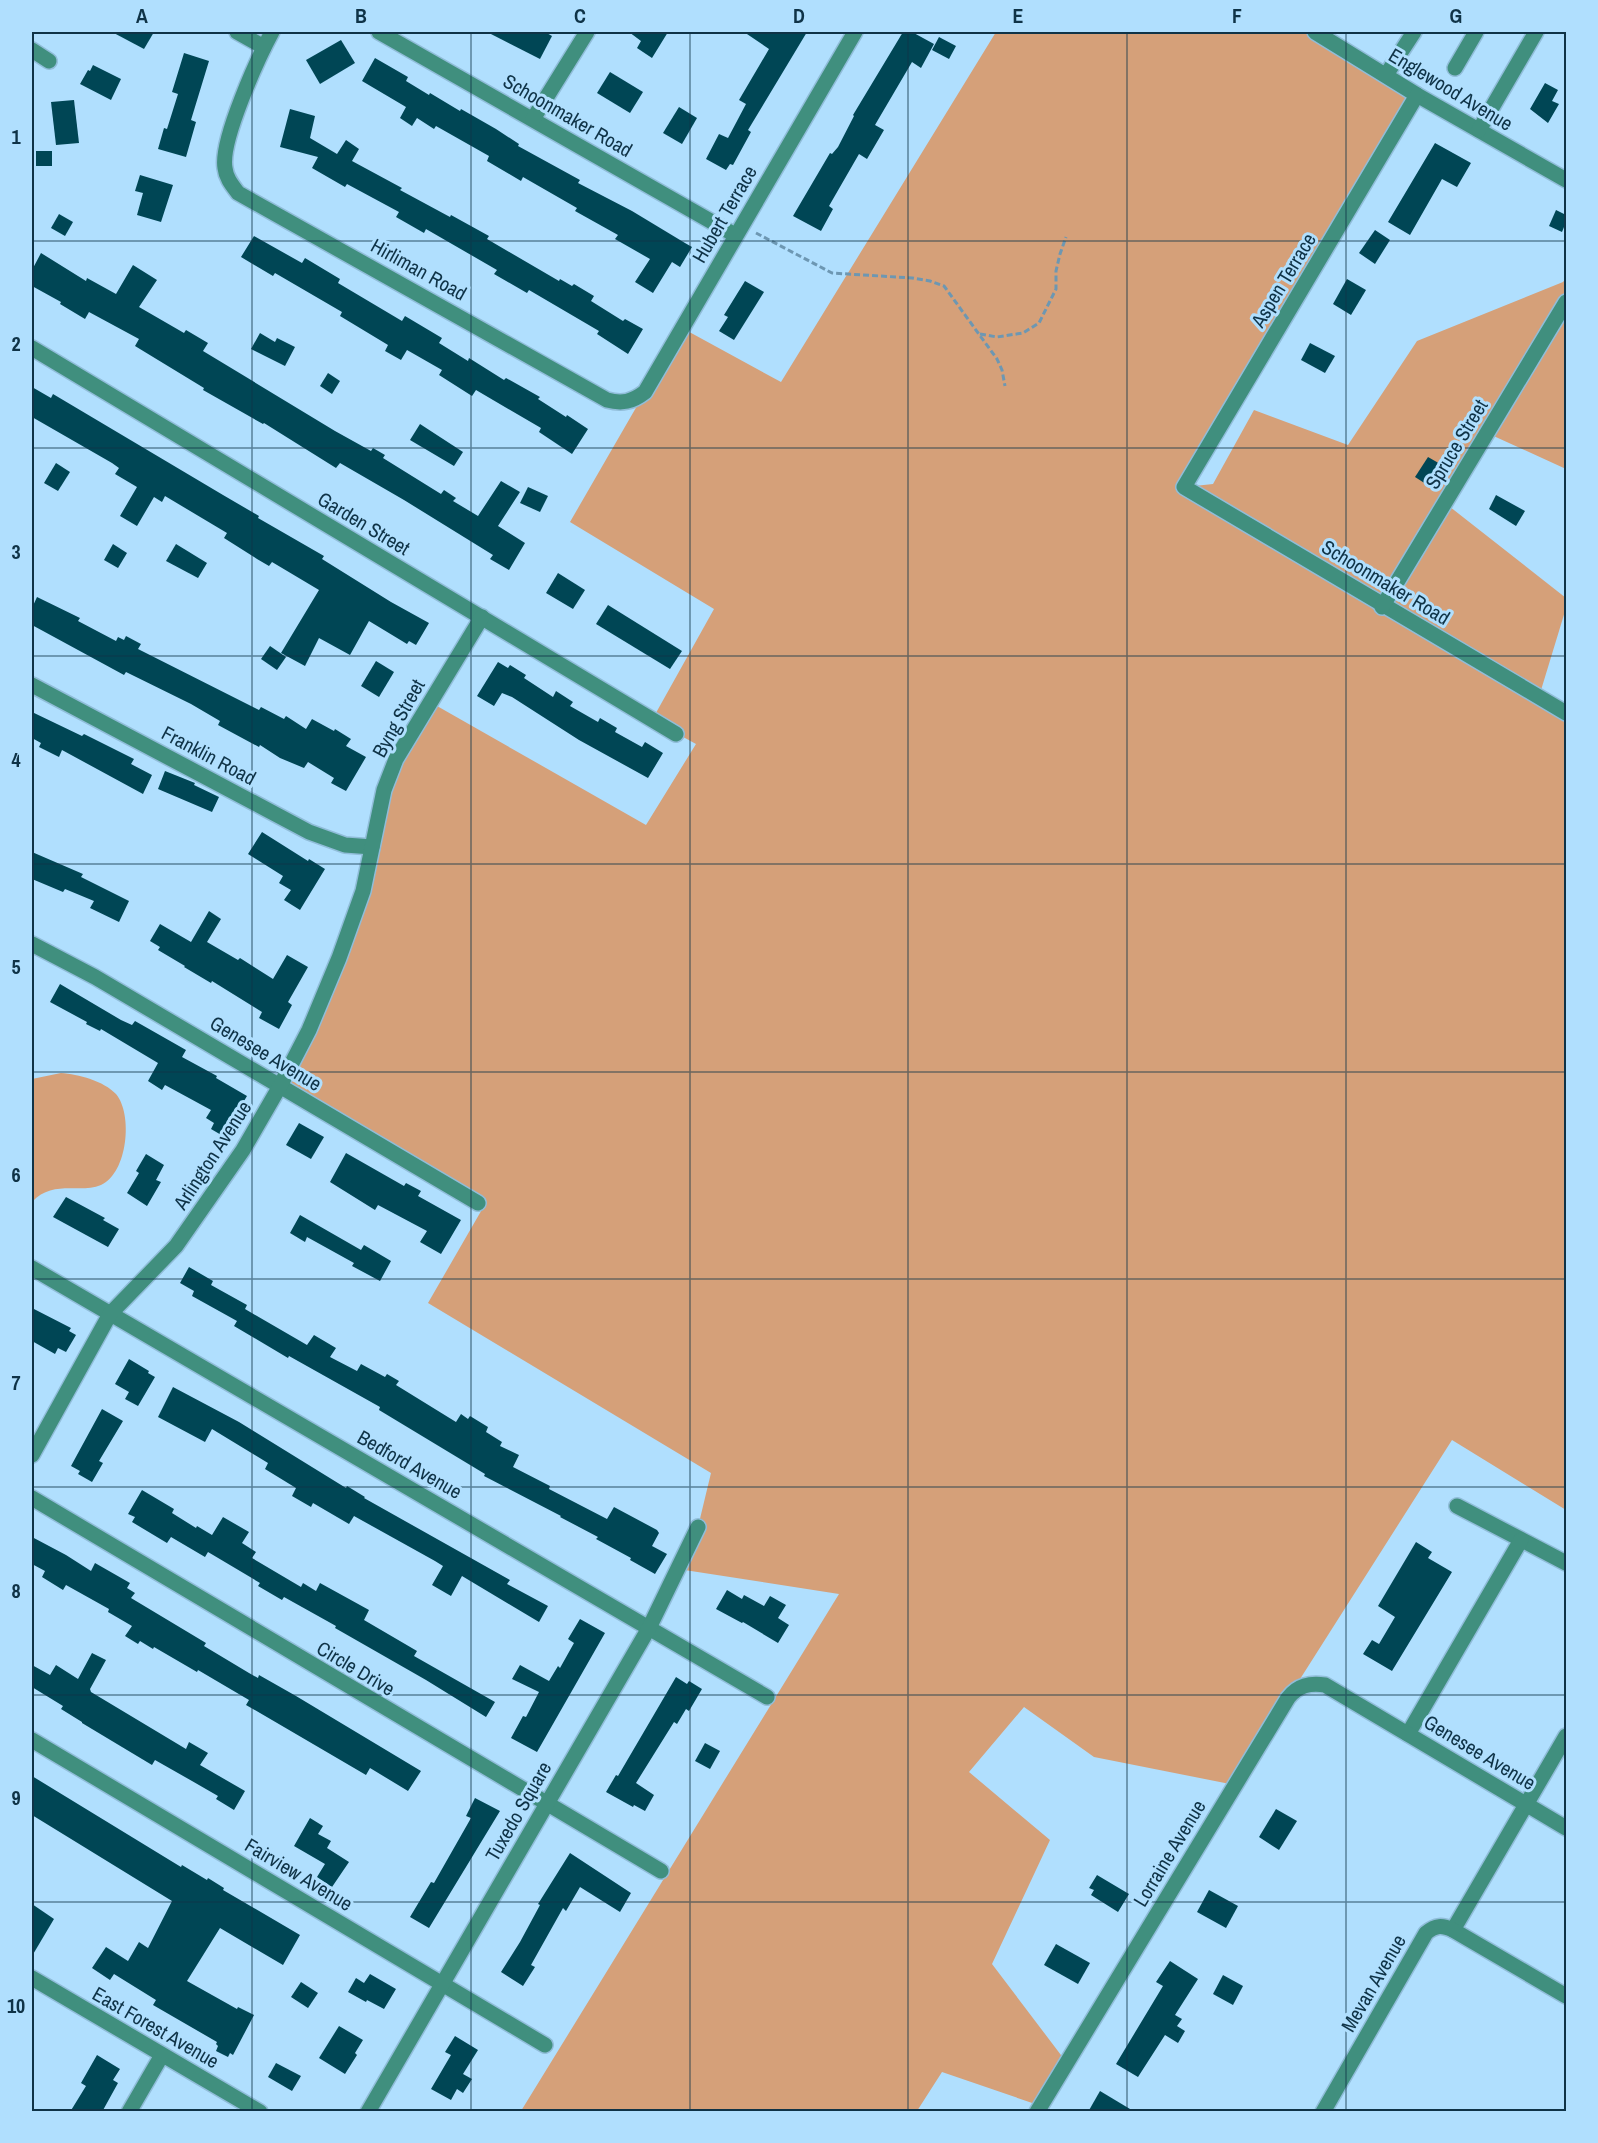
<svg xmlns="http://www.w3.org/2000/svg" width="1598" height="2143" font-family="'Archivo Narrow',sans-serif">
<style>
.green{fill:#d5a079}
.building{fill:#004655}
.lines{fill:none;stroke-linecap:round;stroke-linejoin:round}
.minor-casing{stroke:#90bdd9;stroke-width:18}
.path{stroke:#6d97b2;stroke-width:3;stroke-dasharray:6 3;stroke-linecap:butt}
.minor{stroke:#408f7e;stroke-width:15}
.grid{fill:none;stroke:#0f3347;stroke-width:1.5;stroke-opacity:0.55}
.labels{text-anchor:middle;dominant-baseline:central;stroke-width:6;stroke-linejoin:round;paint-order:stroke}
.street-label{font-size:20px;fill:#0f3347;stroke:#b0dffe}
.neatline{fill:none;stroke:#0f3347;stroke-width:2}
.grid-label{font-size:20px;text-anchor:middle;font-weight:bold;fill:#0f3347}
</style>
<rect width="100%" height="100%" fill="#b0dffe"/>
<g class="green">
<path d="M996,32H1314L1417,95L1185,487L1213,484L1254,410L1348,445L1417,341L1563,282L1566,278V469L1487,433L1445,503L1566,598V608L1538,700L1566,717V1510L1452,1440L1288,1698L1235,1785L1094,1757L1024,1707L969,1772L1050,1840L992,1964L1067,2063L1041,2106L942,2072L917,2111H521L839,1594L678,1569L698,1527L711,1473L428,1303L484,1206L280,1086L339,958L384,790L430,702L646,825L696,744L652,720L714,609L570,522L682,328L781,382Z"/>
<path d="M61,1073C78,1074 104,1081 116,1094C133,1114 128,1173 101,1185C80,1194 53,1179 32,1202V1079Z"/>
</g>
<g class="building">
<path d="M112,32H154L144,49Z"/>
<path d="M487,32H545L552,36L540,59Z"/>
<path d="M629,32H668L652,58L637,48L641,41Z"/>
<path d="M744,32H807L748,130L751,132L733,165L730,164L726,170L706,159L719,134L728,138L746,104L739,100L769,49Z"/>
<path d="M903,32H912L934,44L921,68L912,62L875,125L884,130L867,159L859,154L829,206L833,209L821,231L793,216L830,153L832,154L838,147L854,116L853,115Z"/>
<path d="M939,37L956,46L949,59L932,50Z"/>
<path d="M341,40L355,63L320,84L306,60Z"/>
<path d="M184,53L209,61L191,120L196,122L186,157L158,149L164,128L167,129L178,94L172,92Z"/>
<path d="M375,58L408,77L406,81L429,95L430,93L460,111L461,109L496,129L519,144L518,146L580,180L578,183L632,211L685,243L692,247L680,267L672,262L653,293L635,282L650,259L615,239L618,235L575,211L577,208L523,177L521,181L487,161L489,156L436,126L434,129L417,118L412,126L400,118L406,107L362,81Z"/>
<path d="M93,65L121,79L111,100L80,84L88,70L90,71Z"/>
<path d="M610,72L643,92L630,113L597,93Z"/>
<path d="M1545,83L1558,90L1552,101L1559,104L1548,123L1530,109Z"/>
<path d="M74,100L79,143L56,145L51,102Z"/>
<path d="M679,107L697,118L682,144L663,133Z"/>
<path d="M290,109L315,116L310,138L337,154L346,140L359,149L352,161L402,188L400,190L450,217L451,215L489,236L487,239L559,281L560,279L572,286L574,284L594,296L591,301L623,321L625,319L643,329L628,354L597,334L599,331L529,290L527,293L494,274L497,270L426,229L424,233L396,217L399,212L347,184L345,187L312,168L318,157L280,147Z"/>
<path d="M1435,143L1471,163L1457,187L1442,179L1410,235L1388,222Z"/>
<rect x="36" y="151" width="16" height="15"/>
<path d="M140,175L173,185L161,222L137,215L143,193L135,191Z"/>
<path d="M1556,210L1566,215V222L1562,232L1549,226Z"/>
<path d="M59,214L73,222L65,236L51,228Z"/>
<path d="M1375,230L1390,240L1375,264L1359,253Z"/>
<path d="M254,236L302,263L305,258L340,279L338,283L402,321L405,316L442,338L439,343L468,361L469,358L504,380L506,378L540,397L538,399L566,417L567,415L588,429L572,454L539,432L541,428L476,390L472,396L439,375L442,370L407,350L401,360L385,351L388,345L340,316L342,312L275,273L273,276L241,257Z"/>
<path d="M41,253L86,281L87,278L116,294L133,265L157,280L139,307L184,333L186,330L208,343L203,351L335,431L371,451L373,448L385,455L383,458L441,494L444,490L456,498L453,501L478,516L501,481L520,492L498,526L525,543L509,570L490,559L493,555L404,500L340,463L336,468L264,423L263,424L203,390L204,388L135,346L139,339L89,312L85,319L60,304L61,302L32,286V270Z"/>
<path d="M1347,279L1366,290L1351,315L1333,304Z"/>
<path d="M745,281L764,292L734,340L719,331L728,317L724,315Z"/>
<path d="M260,333L275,342L277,338L295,347L285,366L251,349Z"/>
<path d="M1310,343L1335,356L1325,373L1301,360Z"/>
<path d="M328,373L340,381L332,394L320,386Z"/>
<path d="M32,387L51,398L53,394L223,495L259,516L258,518L324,556L322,559L391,602L429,623L416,645L409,641L407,644L369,621L350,655L319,638L305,666L281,653L319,590L272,562L269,566L257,559L224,538L227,533L165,496L162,502L154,497L137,526L120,516L137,487L115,474L119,468L112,463L32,417Z"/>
<path d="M420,424L463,452L454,466L410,440Z"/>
<path d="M1428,457L1442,465L1429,486L1415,477Z"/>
<path d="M56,463L70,472L58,491L44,483Z"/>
<path d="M528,487L548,496L540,512L520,503Z"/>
<path d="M1496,495L1525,511L1516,526L1489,509Z"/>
<path d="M113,544L127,553L118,568L104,560Z"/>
<path d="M176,544L207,563L198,578L166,561Z"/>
<path d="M558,573L585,590L573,609L546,593Z"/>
<path d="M37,597L80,618L78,621L116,641L118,637L124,640L126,636L141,644L138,649L259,710L261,707L284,719L286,716L306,729L312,719L334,731L335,729L351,739L346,746L366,757L346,791L331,783L334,778L308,762L304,768L280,758L260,745L259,747L218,725L220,721L191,704L126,672L124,675L32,625V608Z"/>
<path d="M608,605L682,651L670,669L596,624Z"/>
<path d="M270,646L286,657L277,670L261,659Z"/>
<path d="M376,661L394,672L379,697L361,686Z"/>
<path d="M498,662L508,668L510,665L526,675L524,678L553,697L556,691L573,702L570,706L598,722L600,718L617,728L615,732L642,747L645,742L663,753L648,778L579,740L512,697L502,693L494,706L477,696Z"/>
<path d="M32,712L82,736L84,734L134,759L131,764L152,775L143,794L62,750L59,757L39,747L41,743L32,738Z"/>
<path d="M165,771L195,783L194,785L219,797L212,812L158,789Z"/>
<path d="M262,832L308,861L309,859L325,869L300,910L284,900L291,890L279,883L283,876L248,854Z"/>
<path d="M32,852L83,874L81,877L129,901L119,922L90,908L94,901L65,889L63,892L32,879Z"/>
<path d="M209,911L221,919L207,942L238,960L240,958L273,979L287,955L308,967L288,1002L292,1005L279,1029L259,1018L262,1012L212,981L211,983L184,967L185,966L158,950L160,947L150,941L160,924L191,942Z"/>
<path d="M60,984L121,1020L132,1025L135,1021L186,1050L182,1057L217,1076L216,1078L247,1096L223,1136L211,1129L214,1123L206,1118L211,1110L165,1085L162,1090L148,1081L158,1063L101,1029L100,1031L86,1024L87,1022L50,1002Z"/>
<path d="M299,1123L324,1137L311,1159L286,1145Z"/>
<path d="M346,1153L404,1186L406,1183L421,1191L418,1196L461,1220L441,1254L420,1242L427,1231L378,1205L375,1210L330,1182Z"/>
<path d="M146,1154L164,1165L156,1180L161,1182L147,1206L127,1193L139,1173L136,1171Z"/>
<path d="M66,1197L105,1218L103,1220L119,1229L108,1247L53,1217Z"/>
<path d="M300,1215L361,1250L364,1245L391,1261L380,1281L352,1266L354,1263L307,1237L305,1242L290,1233Z"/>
<path d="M189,1267L213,1281L211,1285L247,1305L245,1309L307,1345L314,1335L336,1348L330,1357L357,1371L361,1364L385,1377L387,1374L399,1381L396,1385L456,1422L461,1414L468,1419L470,1416L488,1427L486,1432L502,1442L500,1446L519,1455L513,1467L550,1486L549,1489L607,1519L614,1507L657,1530L659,1533L652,1546L667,1554L655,1574L630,1560L631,1558L596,1539L598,1537L560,1517L561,1516L484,1476L485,1474L379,1410L380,1407L289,1356L288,1358L234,1326L237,1321L192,1296L194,1291L180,1283Z"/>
<path d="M32,1308L71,1328L69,1331L76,1335L66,1352L58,1348L55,1354L32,1341Z"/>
<path d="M129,1359L149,1371L148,1373L155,1377L138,1406L125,1399L129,1392L115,1384Z"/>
<path d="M173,1387L239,1422L346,1488L347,1486L365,1497L364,1498L510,1580L507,1584L548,1606L539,1622L462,1576L451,1596L432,1585L443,1566L435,1561L354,1516L349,1524L313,1503L311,1507L292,1496L296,1488L265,1469L268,1463L212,1429L205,1442L158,1417Z"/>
<path d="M102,1409L123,1421L99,1461L103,1463L92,1482L78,1474L80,1471L71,1466Z"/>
<path d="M142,1490L174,1509L172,1513L196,1528L197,1526L212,1535L223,1517L249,1532L242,1543L256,1552L252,1558L301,1587L303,1583L316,1591L320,1583L369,1610L364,1620L417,1651L414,1656L495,1702L486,1717L426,1680L335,1628L336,1626L284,1597L282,1600L258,1586L260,1583L208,1552L205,1557L171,1537L167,1543L132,1522L135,1517L128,1514Z"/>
<path d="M32,1537L66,1555L91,1571L95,1563L130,1583L127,1588L135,1593L131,1598L206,1643L204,1646L249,1673L258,1678L259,1675L296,1696L421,1771L408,1791L370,1768L366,1775L260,1713L246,1705L249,1700L198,1670L197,1672L154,1647L153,1649L140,1641L138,1644L125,1636L132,1626L108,1612L109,1609L66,1585L63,1590L42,1577L45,1571L32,1564Z"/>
<path d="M1416,1542L1432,1552L1428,1558L1452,1572L1392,1671L1363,1654L1372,1640L1379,1644L1395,1617L1378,1606Z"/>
<path d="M727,1590L742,1599L744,1595L764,1606L770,1596L786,1605L778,1618L789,1625L778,1643L743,1622L742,1623L716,1609Z"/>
<path d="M580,1619L605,1633L537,1752L511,1738L523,1716L526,1717L539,1692L512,1679L520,1665L549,1681L558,1666L560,1668L574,1643L568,1639Z"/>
<path d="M92,1653L106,1660L90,1689L91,1692L186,1749L189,1742L208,1753L200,1765L245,1791L234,1810L216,1799L218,1796L192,1781L155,1760L152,1765L82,1723V1722L61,1709L63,1706L32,1687V1665L50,1675L56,1665L78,1679Z"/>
<path d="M676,1677L687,1684L689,1681L702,1689L689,1711L686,1709L677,1724L674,1722L636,1783L654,1795L645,1811L634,1805L633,1807L606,1792L616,1775L618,1776Z"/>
<path d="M705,1743L720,1751L710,1769L695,1761Z"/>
<path d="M32,1776L181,1867L182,1865L207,1880L208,1878L224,1888L223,1890L300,1935L283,1965L220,1928L187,1981L237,2009L238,2007L254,2015L233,2055L230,2053L228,2057L216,2051L218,2046L216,2044L217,2042L153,2005L156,2000L114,1974L110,1980L92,1968L106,1947L128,1961L139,1942L148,1948L172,1901L32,1815Z"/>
<path d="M475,1798L500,1811L429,1928L410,1917L431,1882L434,1883L471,1818L466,1816Z"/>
<path d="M1276,1809L1297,1821L1279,1850L1259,1837Z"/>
<path d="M310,1818L323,1826L318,1834L331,1841L327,1848L349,1862L332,1887L317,1877L325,1864L294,1846Z"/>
<path d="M570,1853L631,1893L620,1912L580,1887L566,1911L563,1908L531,1965L535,1967L523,1986L501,1972L520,1942L540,1905L538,1904Z"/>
<path d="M1097,1875L1129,1894L1118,1912L1091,1895L1094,1890L1089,1888Z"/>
<path d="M1209,1890L1238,1906L1226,1928L1197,1912Z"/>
<path d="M32,1904L54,1919L32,1956Z"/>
<path d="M1056,1944L1090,1963L1078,1984L1044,1965Z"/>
<path d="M1170,1961L1198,1979L1175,2015L1182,2019L1177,2026L1185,2031L1178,2043L1165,2035L1138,2077L1116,2064L1163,1986L1156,1982Z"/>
<path d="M370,1974L396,1989L384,2009L367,2000L366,2002L348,1992L356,1978L364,1983Z"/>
<path d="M1223,1975L1243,1986L1233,2005L1213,1994Z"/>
<path d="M301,1982L318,1993L308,2008L291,1997Z"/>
<path d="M339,2026L363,2040L355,2053L357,2055L345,2074L319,2058Z"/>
<path d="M455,2036L478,2050L463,2074L472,2079L463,2093L457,2089L451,2100L431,2089L451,2055L445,2052Z"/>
<path d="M97,2055L120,2069L113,2080L118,2083L102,2112H70L86,2086L81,2083Z"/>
<path d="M276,2063L301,2076L292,2091L268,2077Z"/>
<path d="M1100,2091L1135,2112H1088Z"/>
</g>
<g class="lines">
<defs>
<g id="minor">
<path d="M237,32L264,47"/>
<path d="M272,32C258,58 220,141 225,168C226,178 232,185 238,193L607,400C622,404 632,402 645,392L855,32"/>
<path d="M379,32L735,235"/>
<path d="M1315,32L1417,95L1566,180"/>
<path d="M32,50L49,61"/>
<path d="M1455,68L1476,32"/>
<path d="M1386,75L1414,32"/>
<path d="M1417,95L1184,487L1566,713"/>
<path d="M533,119L587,32"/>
<path d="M1479,130L1536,32"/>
<path d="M32,348L676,734"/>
<path d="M1382,607L1566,302"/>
<path d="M32,685L309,832L345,845L372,847"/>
<path d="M32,944L95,977L478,1203"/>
<path d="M32,1268L767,1697"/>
<path d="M32,1455L110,1314L176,1246L243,1150L280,1086L309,1030L339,958L363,891L384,790L396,759L482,617"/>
<path d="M32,1498L661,1871"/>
<path d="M1457,1506L1566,1563"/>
<path d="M1408,1734L1521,1540"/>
<path d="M32,1740L545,2045"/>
<path d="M1453,1930L1566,1736"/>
<path d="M32,1978L260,2112"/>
<path d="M129,2112L162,2055"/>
<path d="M368,2112L649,1628L698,1527"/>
<path d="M1037,2112L1288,1698C1298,1685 1310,1683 1325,1685L1566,1828"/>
<path d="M1323,2112L1426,1933C1436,1925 1442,1925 1453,1930L1566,1996"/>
</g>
</defs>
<use href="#minor" class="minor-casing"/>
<g class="path">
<path d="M756,233L832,273L912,278L930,281L944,286L997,359L1002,370L1005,386"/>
<path d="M980,334L997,337L1023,333L1039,323L1056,289V271L1060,254L1066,237"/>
</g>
<use href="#minor" class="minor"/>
</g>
<path class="grid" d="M252,32V2112M471,32V2112M690,32V2112M908,32V2112M1127,32V2112M1346,32V2112M32,241H1566M32,448H1566M32,656H1566M32,864H1566M32,1072H1566M32,1279H1566M32,1487H1566M32,1695H1566M32,1902H1566"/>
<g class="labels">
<g class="street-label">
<text transform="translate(1451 89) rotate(31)">Englewood Avenue</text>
<text transform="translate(568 115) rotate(30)">Schoonmaker Road</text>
<text transform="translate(724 214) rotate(-60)">Hubert Terrace</text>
<text transform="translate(419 269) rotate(29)">Hirliman Road</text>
<text transform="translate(1283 280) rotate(-59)">Aspen Terrace</text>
<text transform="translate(1456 444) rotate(-59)">Spruce Street</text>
<text transform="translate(364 523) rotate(31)">Garden Street</text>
<text transform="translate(1386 582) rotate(31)">Schoonmaker Road</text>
<text transform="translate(398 718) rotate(-61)">Byng Street</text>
<text transform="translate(209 755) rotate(28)">Franklin Road</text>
<text transform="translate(266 1053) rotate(31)">Genesee Avenue</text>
<text transform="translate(212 1155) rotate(-57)">Arlington Avenue</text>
<text transform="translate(410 1464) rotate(30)">Bedford Avenue</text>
<text transform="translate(356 1668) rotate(31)">Circle Drive</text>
<text transform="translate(1480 1752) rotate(31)">Genesee Avenue</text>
<text transform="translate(518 1811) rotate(-60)">Tuxedo Square</text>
<text transform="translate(1169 1853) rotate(-59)">Lorraine Avenue</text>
<text transform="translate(299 1874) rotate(31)">Fairview Avenue</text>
<text transform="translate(1373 1983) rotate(-60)">Mevan Avenue</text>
<text transform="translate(156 2027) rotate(30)">East Forest Avenue</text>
</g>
</g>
<rect width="1598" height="2143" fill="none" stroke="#b0dffe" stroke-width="66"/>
<rect x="33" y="33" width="1532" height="2077" class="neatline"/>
<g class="grid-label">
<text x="142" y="23">A</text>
<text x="361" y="23">B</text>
<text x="580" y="23">C</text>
<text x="799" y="23">D</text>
<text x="1018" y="23">E</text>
<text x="1237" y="23">F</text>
<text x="1456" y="23">G</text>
<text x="16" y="144">1</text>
<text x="16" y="351">2</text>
<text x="16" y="559">3</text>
<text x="16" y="767">4</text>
<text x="16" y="974">5</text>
<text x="16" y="1182">6</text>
<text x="16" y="1390">7</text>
<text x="16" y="1598">8</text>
<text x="16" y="1805">9</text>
<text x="16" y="2013">10</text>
</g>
</svg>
